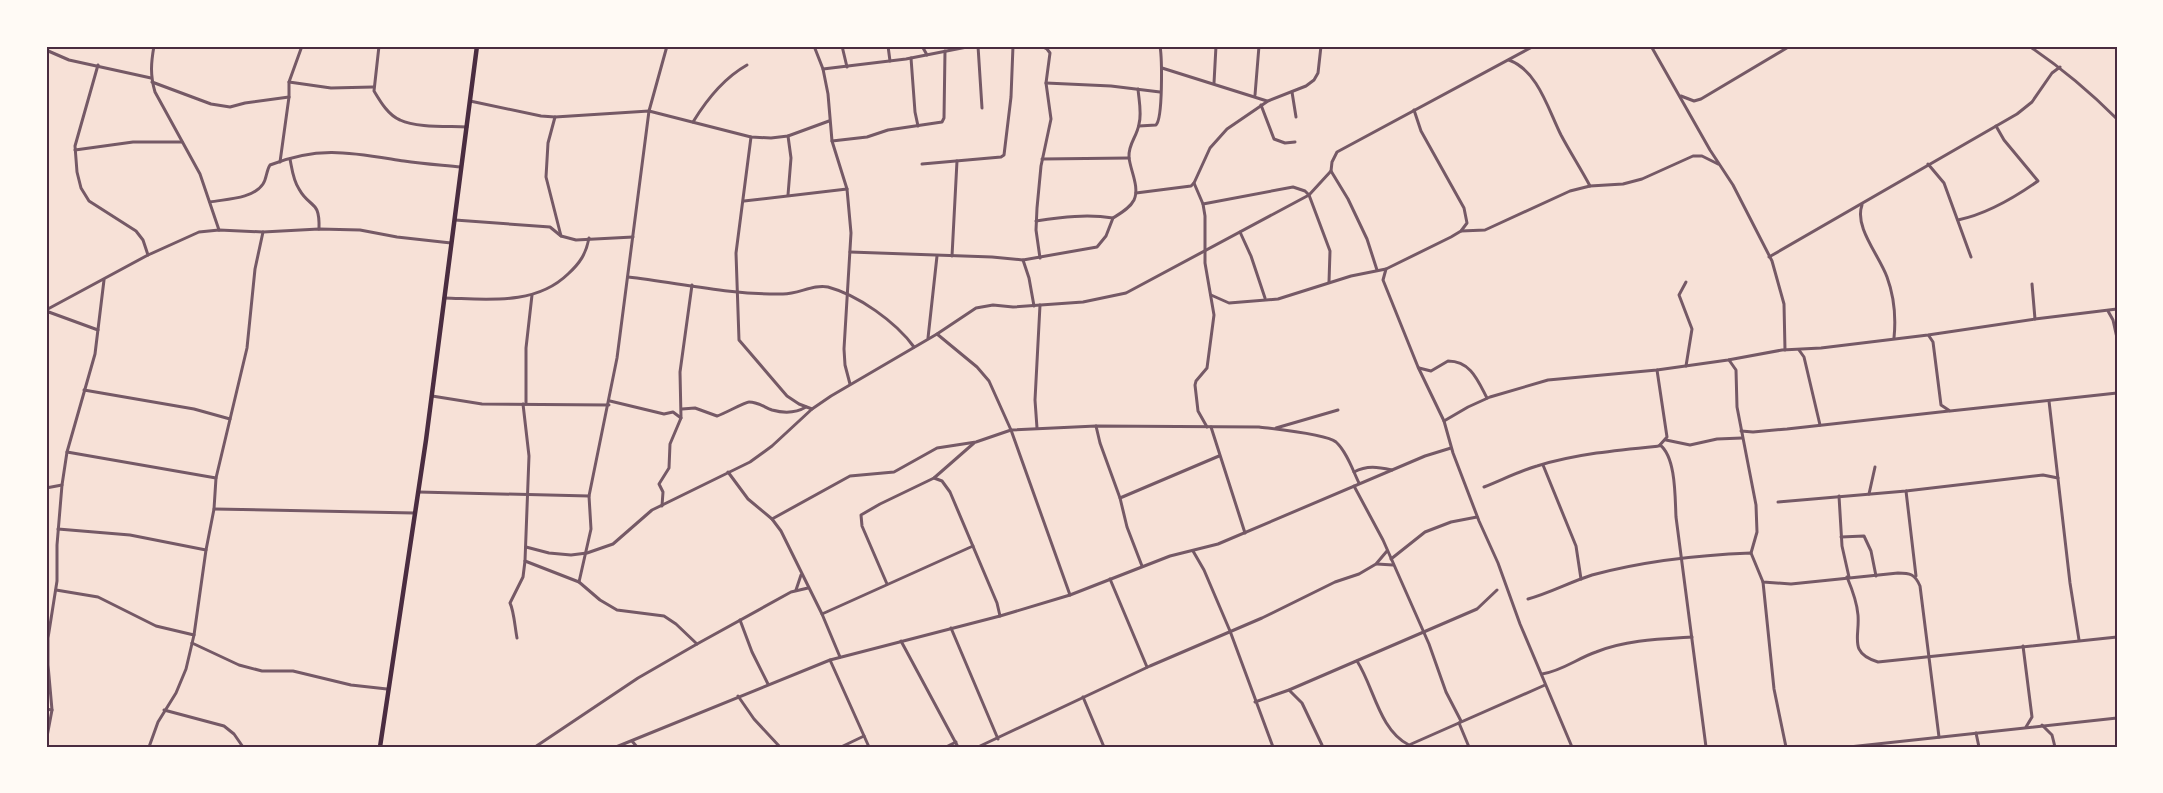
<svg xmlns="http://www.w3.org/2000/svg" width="2163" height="793" font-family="'Open Sans',sans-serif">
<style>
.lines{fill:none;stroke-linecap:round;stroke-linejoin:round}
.minor{stroke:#755966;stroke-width:3}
.primary{stroke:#4a2c40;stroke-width:4.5}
.neatline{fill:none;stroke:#4a2c40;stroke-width:2}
</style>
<rect width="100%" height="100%" fill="#f7e1d7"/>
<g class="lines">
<g class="minor">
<path d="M154,46C151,63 150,75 155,92L200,174L219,230"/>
<path d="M379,46L374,91C380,101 388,115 400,120C417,128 447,126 467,127"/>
<path d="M814,46L823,69L828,94L832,141L847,189L851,233L844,349L845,365L850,384"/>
<path d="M842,46L847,67"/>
<path d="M888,46L890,61"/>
<path d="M922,46L927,55"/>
<path d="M978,46L982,108"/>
<path d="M1651,46L1710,150L1733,185L1772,261L1784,304L1785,350"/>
<path d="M2029,46C2063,69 2088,90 2117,119"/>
<path d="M46,50L69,60L151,78"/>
<path d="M911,58L915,112L918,126"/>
<path d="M1509,60C1538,71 1548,109 1561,135C1570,152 1581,169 1590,186"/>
<path d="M98,65L75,146L77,172L81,188L89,201L136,231L143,240L148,255"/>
<path d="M1162,68L1267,101"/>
<path d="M823,69L906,59L972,46"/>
<path d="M152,82L211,104L230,107L245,103L289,97"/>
<path d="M289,82L331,88L373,87"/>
<path d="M1046,83L1111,86L1160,92"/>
<path d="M1214,83L1216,46"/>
<path d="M1292,92L1296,117"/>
<path d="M1255,95L1259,46"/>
<path d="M1681,96L1694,101L1701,99L1790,46"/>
<path d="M470,101L541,116L555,117L649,111L751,137L771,138L788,136L829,121"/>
<path d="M1261,105L1274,139L1285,143L1295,142"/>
<path d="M1414,110L1421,131L1464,208L1467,223L1461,231L1451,237L1386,269L1383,280L1418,367L1444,421L1453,453L1479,521L1498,563L1520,624L1572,747"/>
<path d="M555,117L548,143L546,177L561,236"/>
<path d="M693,122C707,99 724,78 747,65"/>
<path d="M1139,126L1156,125C1163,118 1162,58 1160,46"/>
<path d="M788,136L791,158L788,195"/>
<path d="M751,137L736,253L739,340L787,396L799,404L812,409"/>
<path d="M832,141L867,137L888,130L942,122L944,118L945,51"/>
<path d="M75,150L133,142H182"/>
<path d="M290,159C292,169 293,180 299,189C310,209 320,199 319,229"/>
<path d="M1042,159L1129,158"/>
<path d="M280,162L289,97V82L302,46"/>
<path d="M922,164L1001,157L1004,155L1011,97L1013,46"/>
<path d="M1928,164L1944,183L1971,257"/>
<path d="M1194,183L1203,204L1205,216V263L1214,315L1207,368L1196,381L1195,385L1198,411L1207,427"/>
<path d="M1136,193L1191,186L1194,183L1210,148L1227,129L1268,101L1306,86L1314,80L1318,73L1321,46"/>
<path d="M744,201L847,189"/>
<path d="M210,202C226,199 253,199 263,184C267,178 266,171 270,165C320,145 353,153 404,161C423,164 442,165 461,167"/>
<path d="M1203,204L1293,187L1305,191L1309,195L1330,251L1329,282"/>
<path d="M1862,205C1854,227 1879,255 1887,277C1894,296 1896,318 1894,338"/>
<path d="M455,220L550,227L561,236L576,240L633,237"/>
<path d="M1958,220C1987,214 2014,198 2038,181L2004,140L1996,126"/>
<path d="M1036,221C1063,217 1087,214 1113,218C1121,213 1130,208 1134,200C1140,187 1130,170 1129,157C1128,144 1137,137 1139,124C1142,113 1139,101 1138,89"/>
<path d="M1461,231L1485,230L1570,191L1590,186L1623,184L1642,179L1693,156H1702L1718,164"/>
<path d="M1240,232L1251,256L1265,298"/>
<path d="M850,252L992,257L1023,260L1097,247L1106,236L1113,218"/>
<path d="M952,256L957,161"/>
<path d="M1769,257L2017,114L2032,102L2052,73L2060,67"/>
<path d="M1040,258L1036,230L1037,208L1041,166L1051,119L1046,83L1050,53L1047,49L1041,46"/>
<path d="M1023,260L1029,278L1034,306"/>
<path d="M1377,270L1367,239L1348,199L1331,171L1332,162L1337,152L1534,46"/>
<path d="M628,277C679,283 732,295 783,294C799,294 813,284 828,287C858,295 896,322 914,347"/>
<path d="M2032,284L2035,319"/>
<path d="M1211,295L1229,303L1278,299L1351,276L1386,269"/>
<path d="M444,298C487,299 535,306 568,274C580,263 586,254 589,238"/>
<path d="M46,310L148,255L199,232L219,230L263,232L319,229L360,230L397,237L451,243"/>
<path d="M46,311L98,330"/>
<path d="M2108,311L2113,320L2117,338"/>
<path d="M937,334L977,367L989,381L1011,430L1070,595"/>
<path d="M1929,336L1933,342L1941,405L1950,411L2117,393"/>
<path d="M928,338L937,256"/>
<path d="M1799,350L1804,357L1820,425"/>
<path d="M1729,360L1736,370L1737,407L1756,505L1757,532L1751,553"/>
<path d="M1686,366L1692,329L1679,295L1686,282"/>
<path d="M1419,368L1431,371L1448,361C1471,361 1478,381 1487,398"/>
<path d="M84,390L194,409L230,419"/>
<path d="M432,396L482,404L609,405"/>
<path d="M610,401L664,414L673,412L681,418"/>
<path d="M2049,401L2070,583L2079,640"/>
<path d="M526,404V348L532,295"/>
<path d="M682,409L695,408L717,416C724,414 745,402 749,402C758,402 764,407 772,410C783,413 796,413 806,407"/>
<path d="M1444,421L1468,407L1490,397L1548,380L1657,370L1728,360L1782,350L1821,348L1928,335L2035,319L2117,309"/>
<path d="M1096,426L1100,443L1120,498L1127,527L1142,566"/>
<path d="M1211,427L1245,533"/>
<path d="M1037,428L1035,400L1040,305"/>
<path d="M1276,428L1338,410"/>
<path d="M1741,431L1753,432L1787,429L1949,411"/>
<path d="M1666,440L1690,445L1717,439L1742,438"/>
<path d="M1660,445C1676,457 1675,498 1676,517L1706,747"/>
<path d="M67,452L216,478"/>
<path d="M1543,465L1576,546L1581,579"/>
<path d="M728,472L748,499L772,519L781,531L822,614L840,657"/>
<path d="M1354,472C1367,465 1378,467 1392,470"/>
<path d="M934,478L942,481L950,492L997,603L1000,616"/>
<path d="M1354,486L1383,540L1429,644L1446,692L1461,721"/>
<path d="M1484,487C1502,480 1519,471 1537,466C1576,454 1618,450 1659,446L1667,437L1657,370"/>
<path d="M46,488L62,485"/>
<path d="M1906,491L1916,576"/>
<path d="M418,492L589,496"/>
<path d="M1869,494L1875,467"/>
<path d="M1839,496L1842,546L1849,577"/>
<path d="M1120,498L1219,456"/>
<path d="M1778,502L1906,491L2043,475L2058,478"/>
<path d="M662,506L663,492L659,484L669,468L670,444L681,418L680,372L692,285"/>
<path d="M214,509L414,513"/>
<path d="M772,519L850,476L894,472L937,448L976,442L1011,430L1096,426L1259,427C1274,429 1326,434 1336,442C1347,452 1353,471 1359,483"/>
<path d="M58,529L130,535L206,550"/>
<path d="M1841,537L1864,536L1871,551L1876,576"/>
<path d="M526,547L549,553L571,555L587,553L613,544L652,510L750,462L772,446L812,409L831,396L937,334L976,308L993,305L1013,307L1083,302L1126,293L1309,195L1331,171"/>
<path d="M1193,551L1204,570L1230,631L1273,747"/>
<path d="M1391,559L1425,532L1451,522L1477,517"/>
<path d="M525,561L579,582L600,600L617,610L664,616L676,624L697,644"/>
<path d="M1377,564L1393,565"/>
<path d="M1847,577C1852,589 1857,602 1858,615C1860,637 1848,653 1878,662L2117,637"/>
<path d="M1110,579L1147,667"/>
<path d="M579,582L591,529L589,496L617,358L649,111L667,46"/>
<path d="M1763,582L1774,689L1786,747"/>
<path d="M887,584L862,526L861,515L880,504L934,478L974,443"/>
<path d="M56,590L98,597L156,626L194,635"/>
<path d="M796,590L801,575"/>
<path d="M1528,599C1550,593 1570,582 1592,575C1644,561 1698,555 1751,553L1763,582L1791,584L1898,573C1910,573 1915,574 1920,586L1939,737"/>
<path d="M822,614L973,546"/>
<path d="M740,620L752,652L768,684"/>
<path d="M951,628L998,739"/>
<path d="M517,638C515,628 514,611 510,603L523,577L525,561L529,456L523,404"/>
<path d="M901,641L958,747"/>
<path d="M192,643L239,665L262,671H293L351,685L387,689"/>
<path d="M2023,646L2032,717L2026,727"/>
<path d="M830,660L869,747"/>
<path d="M1357,661C1374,687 1379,730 1409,745L1545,685"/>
<path d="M1542,674C1562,671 1578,658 1596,652C1626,640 1660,639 1692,637"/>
<path d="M1289,690L1302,703L1322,745"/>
<path d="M738,696L754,719L780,747"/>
<path d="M1083,697L1104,747"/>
<path d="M1255,702L1289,690L1477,609L1497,590"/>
<path d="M46,709L52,710"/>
<path d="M164,710L224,726L234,734L243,747"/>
<path d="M1459,723L1469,747"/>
<path d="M2042,725L2052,735L2055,747"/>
<path d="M1976,733L1979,747"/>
<path d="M632,741L637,747"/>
<path d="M46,742L52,710L48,665V638L57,581V545L62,485L67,452L95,354L104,280"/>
<path d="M149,747L158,722L176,693L186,669L194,635L206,550L214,509L216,478L247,348L255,269L263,232"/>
<path d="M535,747L638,678L697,644L791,592L808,588"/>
<path d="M616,747L830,660L1000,616L1070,595L1170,556L1218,544L1425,456L1451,448"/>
<path d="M841,747L864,736"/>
<path d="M946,747L956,742"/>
<path d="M978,747L1150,666L1262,618L1335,582L1359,574L1376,564L1387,551"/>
<path d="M1849,747L2117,718"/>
</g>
<path class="primary" d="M380,747L426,440L477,46"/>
</g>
<rect width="2163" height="793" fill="none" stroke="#fffaf5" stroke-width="95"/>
<rect x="48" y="48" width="2068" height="698" class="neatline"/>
</svg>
